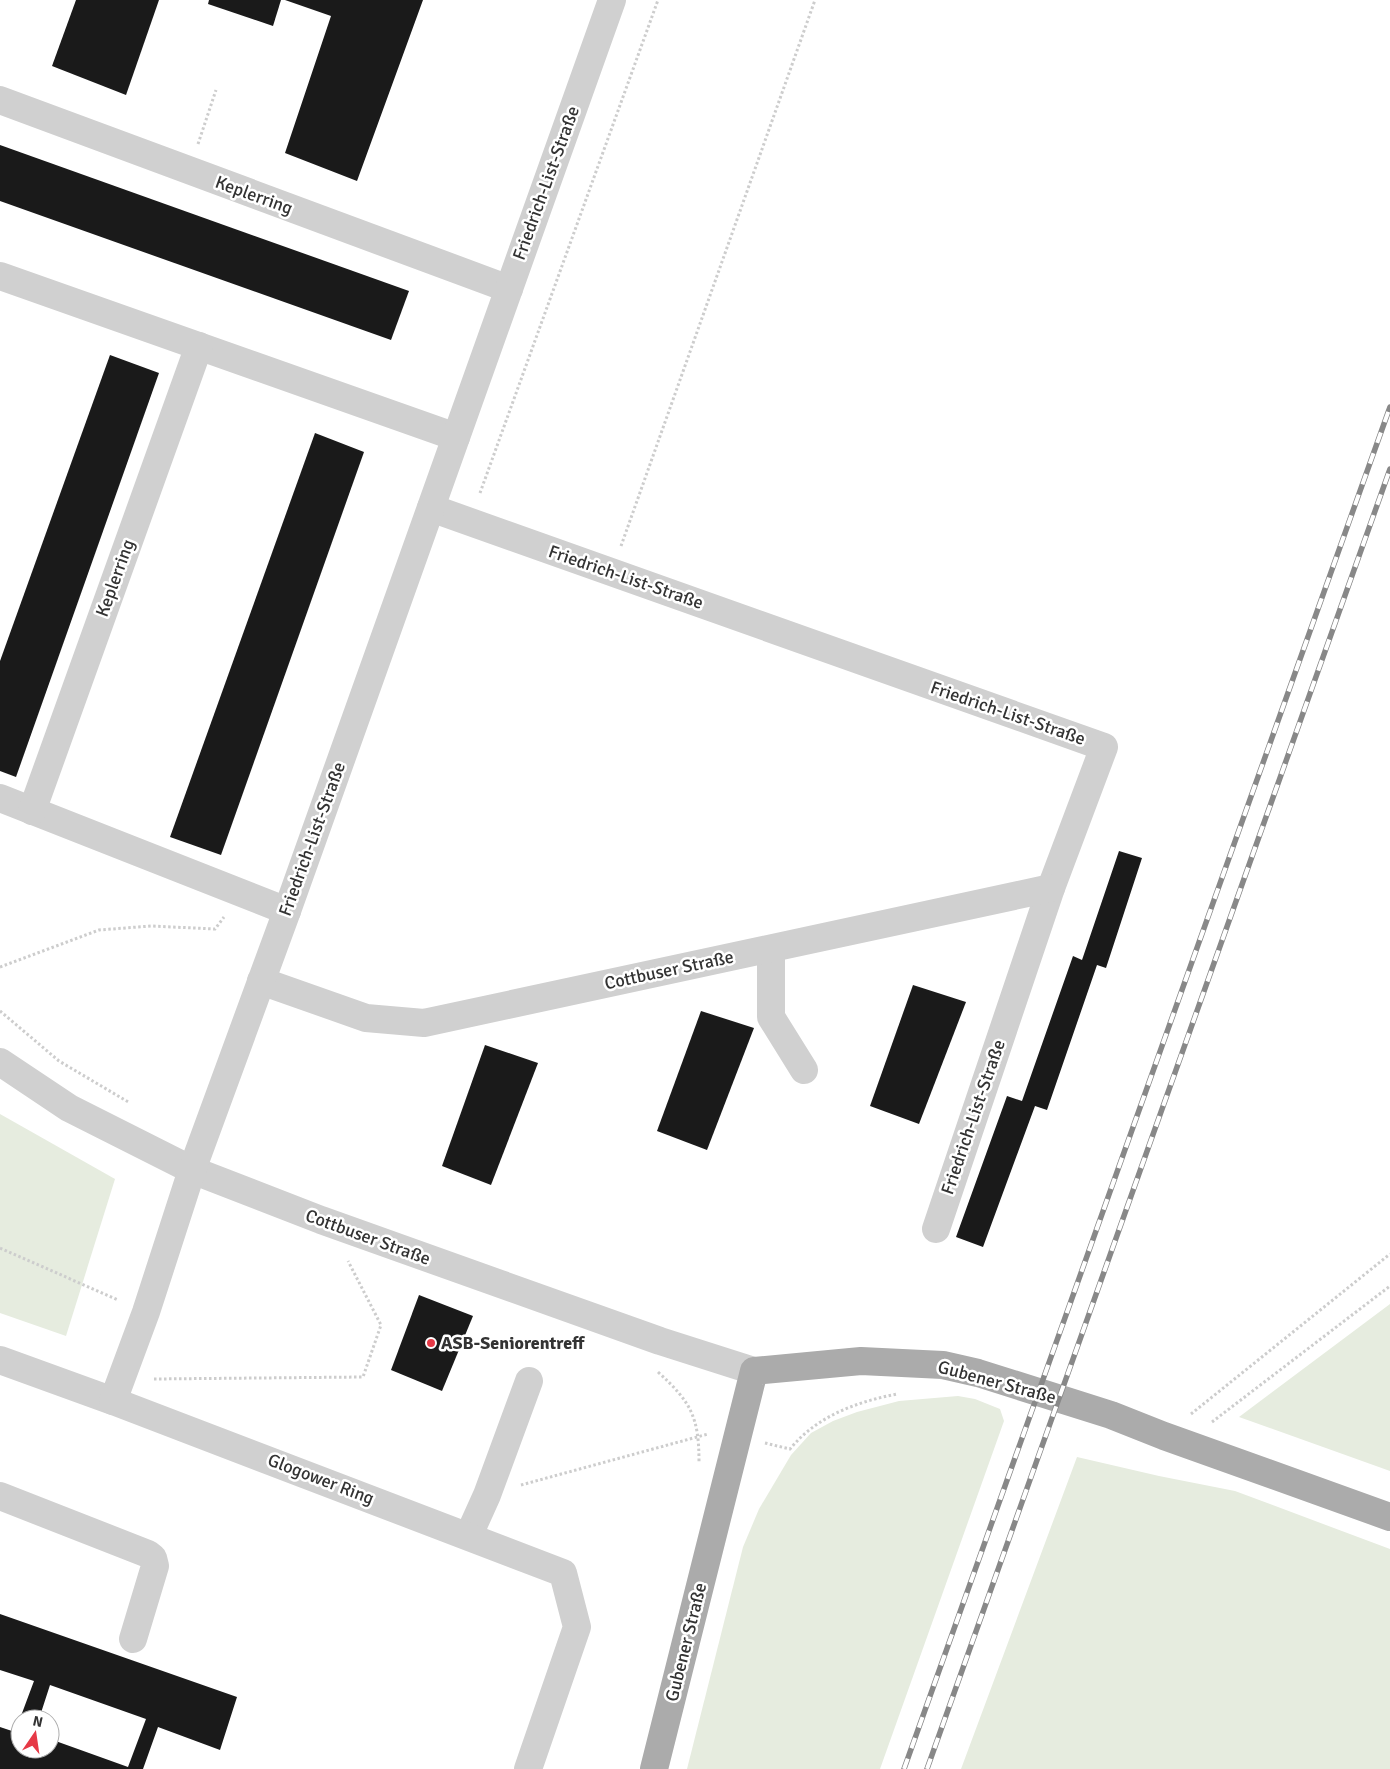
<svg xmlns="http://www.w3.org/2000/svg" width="1390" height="1769" font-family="Signika,sans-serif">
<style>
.green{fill:#e6ecdf}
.building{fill:#1a1a1a;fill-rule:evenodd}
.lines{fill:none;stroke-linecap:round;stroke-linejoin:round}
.path{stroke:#cdcdcd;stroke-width:3;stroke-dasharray:2.5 2.5;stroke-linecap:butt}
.minor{stroke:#d0d0d0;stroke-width:28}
.major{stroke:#ababab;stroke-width:28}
.rail-casing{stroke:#888;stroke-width:5.5}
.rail{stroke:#fff;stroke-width:4;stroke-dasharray:11;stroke-linecap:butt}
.poi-dot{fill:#e63946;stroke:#fff;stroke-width:2}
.labels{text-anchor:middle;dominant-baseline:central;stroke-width:5;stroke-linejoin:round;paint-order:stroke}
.street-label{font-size:18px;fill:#333;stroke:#fff}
.poi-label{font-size:18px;font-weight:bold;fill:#333;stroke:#fff;text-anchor:start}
</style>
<rect width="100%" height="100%" fill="#fff"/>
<g class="green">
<path d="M0,1114L115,1179L66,1336L0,1313Z"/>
<path d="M1390,1304V1471L1239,1417Z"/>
<path d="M958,1396L975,1399L1000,1409L1004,1421L880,1769H687L743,1547L759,1509L791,1455L811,1433L833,1421L857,1412L899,1401Z"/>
<path d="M1077,1457L1159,1476L1235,1491L1390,1549V1769H961Z"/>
</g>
<g class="building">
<path d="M76,0H159L126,95L52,66Z"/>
<path d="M209,0H281L273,26L208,4Z"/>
<path d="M285,0H423L357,181L285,153L331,16Z"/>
<path d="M0,145L409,291L391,340L0,201Z"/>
<path d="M110,355L159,373L16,777L0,771V661Z"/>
<path d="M315,433L364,452L221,855L170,837Z"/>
<path d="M1119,851L1142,858L1106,968L1097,965L1047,1110L1035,1106L983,1247L956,1237L1007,1096L1022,1101L1073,956L1082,960Z"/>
<path d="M913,985L966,1002L919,1124L870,1106Z"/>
<path d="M701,1011L754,1028L707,1150L657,1131Z"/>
<path d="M485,1045L538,1063L491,1185L442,1166Z"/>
<path d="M419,1295L473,1316L442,1391L391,1370Z"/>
<path d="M0,1614L237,1697L220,1750L158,1727L143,1769H0V1727L15,1732L34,1681L0,1670ZM50,1685L146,1719L128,1767L50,1739V1749H20V1719H39Z"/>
</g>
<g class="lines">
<g class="path">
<path d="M198,144L216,90"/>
<path d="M480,493L658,0"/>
<path d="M621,546L815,0"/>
<path d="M0,967L99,930L151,926L215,929L224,917"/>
<path d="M0,1011L59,1061L130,1103"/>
<path d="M0,1248L118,1300"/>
<path d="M658,1372C691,1402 699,1417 699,1462"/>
<path d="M154,1379L363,1377L381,1325L348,1261"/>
<path d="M1191,1414L1390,1254"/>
<path d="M1212,1422L1390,1286"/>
<path d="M765,1443L790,1449C817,1416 856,1402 897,1394"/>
<path d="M521,1485L708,1434"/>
</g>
<g class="minor">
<path d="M0,100L509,289"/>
<path d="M0,276L456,437"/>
<path d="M431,508L1104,747L1051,888L936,1229"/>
<path d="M0,798L287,911"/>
<path d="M32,811L199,346"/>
<path d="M771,949V1017L804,1070"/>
<path d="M261,981L366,1018L424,1023L1051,888"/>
<path d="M0,1062L69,1108L192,1170L321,1220L660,1341L754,1371"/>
<path d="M0,1360L113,1401"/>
<path d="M0,1496L148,1554L153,1558L155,1566L133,1639"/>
<path d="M469,1535L487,1495L529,1381"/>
<path d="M528,1769L577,1627L563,1573L113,1401L146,1312L192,1170L287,911L612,0"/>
</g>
<path class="major" d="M654,1769L754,1371L861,1361L943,1365L978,1373L1111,1415L1164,1436L1390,1517"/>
<defs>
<g id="rail">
<path d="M904,1769L1390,407"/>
<path d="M927,1769L1390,469"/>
</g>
</defs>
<use href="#rail" class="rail-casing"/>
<use href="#rail" class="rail"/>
</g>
<circle class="poi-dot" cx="431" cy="1343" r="5"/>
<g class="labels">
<g class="street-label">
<text transform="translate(546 183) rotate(-70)">Friedrich-List-Straße</text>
<text transform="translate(254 195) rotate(20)">Keplerring</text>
<text transform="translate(626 577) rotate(19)">Friedrich-List-Straße</text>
<text transform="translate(115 578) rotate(-70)">Keplerring</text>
<text transform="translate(1008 713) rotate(19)">Friedrich-List-Straße</text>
<text transform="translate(312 839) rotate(-70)">Friedrich-List-Straße</text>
<text transform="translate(669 970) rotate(-12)">Cottbuser Straße</text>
<text transform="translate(973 1117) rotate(-71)">Friedrich-List-Straße</text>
<text transform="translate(368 1237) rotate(20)">Cottbuser Straße</text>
<text transform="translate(997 1382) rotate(15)">Gubener Straße</text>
<text transform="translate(321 1479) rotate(21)">Glogower Ring</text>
<text transform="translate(686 1642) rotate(-76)">Gubener Straße</text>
</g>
<g class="poi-label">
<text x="441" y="1343">ASB-Seniorentreff</text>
</g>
</g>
<g transform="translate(35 1734) rotate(13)"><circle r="24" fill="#ffffff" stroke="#adadad"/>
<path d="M0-4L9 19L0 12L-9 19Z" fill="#e63946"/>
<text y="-8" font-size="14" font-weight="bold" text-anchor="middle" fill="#333333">N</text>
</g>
</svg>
